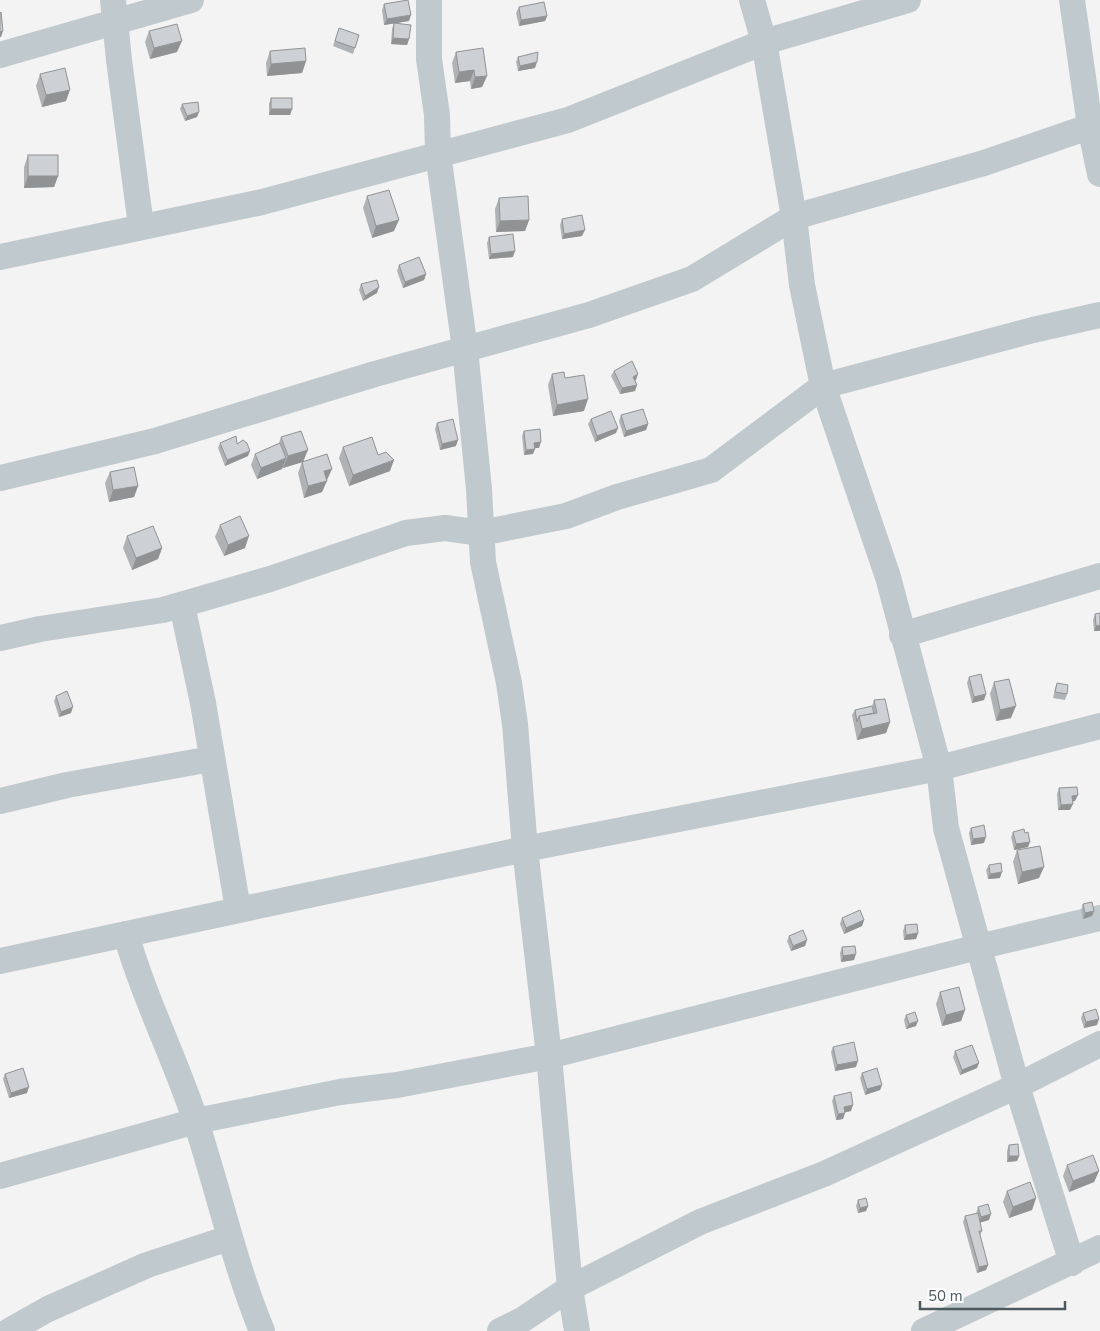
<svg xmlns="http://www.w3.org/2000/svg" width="1100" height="1331" font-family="'Nunito Sans',sans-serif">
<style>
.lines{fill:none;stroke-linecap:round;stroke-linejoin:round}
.minor{stroke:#c0c9cd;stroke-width:26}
.wall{fill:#b0b3b6}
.shaded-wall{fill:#909294}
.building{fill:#cdd0d4;stroke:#909294}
</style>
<rect width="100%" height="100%" fill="#f4f3f3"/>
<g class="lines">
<g class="minor">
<path d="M113,0L119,60L141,226"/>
<path d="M429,0V59L437,115L438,154L465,349L479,489L483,562L509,683L515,724L525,849L549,1056L570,1288L577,1331"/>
<path d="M752,0L764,42L794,217L802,285L823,386L888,577L939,768L946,828L1017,1086L1072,1263"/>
<path d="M1072,0L1090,126L1100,174"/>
<path d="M0,55L191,0"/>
<path d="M0,257L262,202L568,120L764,42L908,0"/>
<path d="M0,478L155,441L375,374L589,315L692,279L794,217L984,163L1100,123"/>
<path d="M182,605L203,703L238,909"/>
<path d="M902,635L1100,576"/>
<path d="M0,638L40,629L163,610L270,579L406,533L445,528L481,533L566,516L617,497L711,470L823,386L1033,330L1100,315"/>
<path d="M0,801L67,785L211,759"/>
<path d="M126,934C144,998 175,1058 196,1122C219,1192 234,1263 262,1331"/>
<path d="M0,961L525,849L939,768L1100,726"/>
<path d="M0,1176L196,1121L340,1092L397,1085L549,1056L978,947L1100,918"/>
<path d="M9,1331L48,1309L147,1265L229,1238"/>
<path d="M500,1331L522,1320L570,1288L700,1222L824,1174L1017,1086L1100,1044"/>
<path d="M924,1331L1100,1248"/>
</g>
</g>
<g class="wall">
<path d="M384,4L409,21L384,25L382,10Z"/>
<path d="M519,7L547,16L545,21L519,26L516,13Z"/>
<path d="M394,23L409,39L407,45L391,44L392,29Z"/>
<path d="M339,28L359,35L353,54L333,46Z"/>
<path d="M149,31L177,52L150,59L145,42Z"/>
<path d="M270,51L306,61L302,73L267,76L266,63Z"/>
<path d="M456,52L487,76L482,87L471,89L470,81L455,83L452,63Z"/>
<path d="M518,57L535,68L518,71L516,62Z"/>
<path d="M40,74L66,101L42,107L36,86Z"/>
<path d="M271,98L292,109L290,115H269V104Z"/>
<path d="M182,104L197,117L185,121L180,109Z"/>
<path d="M28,155L58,176L54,187L24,188V167Z"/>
<path d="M367,196L394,231L372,238L363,208Z"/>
<path d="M499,198L529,220L525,231L496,232L495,209Z"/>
<path d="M562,219L582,236L562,239L560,225Z"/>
<path d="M489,237L513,257L489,259L487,243Z"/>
<path d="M399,265L426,274L424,280L403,288L397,271Z"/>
<path d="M361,284L377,293L363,301L359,290Z"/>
<path d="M614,371L636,380H635L637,385L635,391L620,394L611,376Z"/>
<path d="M552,374L565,378L584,411L553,416L548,385Z"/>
<path d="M621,415L648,424L646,430L624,437L619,421Z"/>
<path d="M591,419L616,433L595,442L588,424Z"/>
<path d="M437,423L456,446L440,450L435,429Z"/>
<path d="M524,431L539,448H535L533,454L524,455L522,436Z"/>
<path d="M281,437L304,461L327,480H326L322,492L304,498L298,473L302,462L283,468V466L282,469L257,479L251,465L255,454L279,443Z"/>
<path d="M220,443L237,444L248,456L225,466L218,448Z"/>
<path d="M343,447L378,455L390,471L349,486L339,458Z"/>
<path d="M110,472L138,486L134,497L109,502L105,483Z"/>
<path d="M220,525L245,548L224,556L215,537Z"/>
<path d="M127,536L162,548L158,559L132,570L123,548Z"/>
<path d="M1100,613V631H1094L1093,620L1095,614Z"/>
<path d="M969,677L986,694L984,700L972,703L967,683Z"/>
<path d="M994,682L1011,718L996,721L990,694Z"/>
<path d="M1057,683L1067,694L1065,700L1053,698L1055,689Z"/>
<path d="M56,696L71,713L59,717L54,701Z"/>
<path d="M874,700L890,722L886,733L857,740L852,715L855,710L872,706Z"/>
<path d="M1059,788L1075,801H1072L1070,810H1058L1057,794Z"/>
<path d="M971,828L984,843L971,845L969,833Z"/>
<path d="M1013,832L1028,847L1014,850L1011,837Z"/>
<path d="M1017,850L1039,878L1018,884L1013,862Z"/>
<path d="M989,865L1000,878L988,879L986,870Z"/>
<path d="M1083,904L1094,911L1092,916L1083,919L1081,910Z"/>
<path d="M842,918L864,920L862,926L844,934L840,924Z"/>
<path d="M905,925L918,933L916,939L904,940L903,931Z"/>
<path d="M789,936L807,940L805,946L791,951L787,941Z"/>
<path d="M842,947L854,960L841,962L840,953Z"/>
<path d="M940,992L965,1010L961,1021L942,1026L936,1004Z"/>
<path d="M1083,1013L1097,1025L1084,1028L1081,1018Z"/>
<path d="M906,1015L916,1026L906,1029L904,1020Z"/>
<path d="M833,1047L856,1067L835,1071L831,1052Z"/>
<path d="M955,1051L977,1068L960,1075L953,1057Z"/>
<path d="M862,1073L882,1085L880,1090L865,1095L860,1078Z"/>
<path d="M5,1074L27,1093L9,1098L3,1079Z"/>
<path d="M834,1096L851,1111L845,1112L843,1119L836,1120L832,1101Z"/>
<path d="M1009,1145L1019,1156L1017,1161L1007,1162V1151Z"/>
<path d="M1067,1165L1099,1171L1094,1182L1069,1192L1063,1176Z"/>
<path d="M1007,1191L1036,1198L1032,1210L1009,1218L1003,1202Z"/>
<path d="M858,1200L868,1206L866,1211L858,1213L856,1206Z"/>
<path d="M978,1207L989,1220L980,1222L982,1231L980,1236L988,1265L986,1270L977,1273L963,1222L965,1216L976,1214Z"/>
</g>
<g class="shaded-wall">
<path d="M411,15L409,21L384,25L387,19Z"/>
<path d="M547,16L545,21L519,26L521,20Z"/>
<path d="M3,31L1,37H0V32Z"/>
<path d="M393,38L409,39L407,45L391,44Z"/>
<path d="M182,41L177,52L150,59L154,48Z"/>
<path d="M306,61L302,73L267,76L271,64Z"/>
<path d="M537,62L535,68L518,71L520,66Z"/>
<path d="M474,70L470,81L455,83L459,72Z"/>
<path d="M487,76L482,87L471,89L475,77Z"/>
<path d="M70,90L66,101L42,107L46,95Z"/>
<path d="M271,109H292L290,115H269Z"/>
<path d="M199,112L197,117L185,121L187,116Z"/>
<path d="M28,176H58L54,187L24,188Z"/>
<path d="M399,220L394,231L372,238L376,226Z"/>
<path d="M529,220L525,231L496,232L500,221Z"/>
<path d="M585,230L582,236L562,239L564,234Z"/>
<path d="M515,251L513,257L489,259L491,254Z"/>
<path d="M426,274L424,280L403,288L405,282Z"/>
<path d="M379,287L377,293L363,301L365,296Z"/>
<path d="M638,374L636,380L631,382L633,377Z"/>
<path d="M637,385L635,391L620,394L622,388Z"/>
<path d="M588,399L584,411L553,416L557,405Z"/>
<path d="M648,424L646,430L624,437L626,431Z"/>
<path d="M618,428L616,433L595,442L597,436Z"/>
<path d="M458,440L456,446L440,450L442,444Z"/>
<path d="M541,442L539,448H532L534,443Z"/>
<path d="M535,449L533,454L524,455L526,450Z"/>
<path d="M308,450L303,462L283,468L288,456Z"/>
<path d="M250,451L248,456L225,466L227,460Z"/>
<path d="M286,458L282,469L257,479L261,468Z"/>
<path d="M394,460L390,471L349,486L353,475Z"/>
<path d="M332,469L327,480L319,482L324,471Z"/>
<path d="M327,481L322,492L304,498L308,486Z"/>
<path d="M138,486L134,497L109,502L113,490Z"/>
<path d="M249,536L245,548L224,556L228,545Z"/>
<path d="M162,548L158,559L132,570L136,558Z"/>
<path d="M1100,625V631H1094L1096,626Z"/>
<path d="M986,694L984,700L972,703L974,697Z"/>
<path d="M1016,706L1011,718L996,721L1000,710Z"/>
<path d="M73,707L71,713L59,717L61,712Z"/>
<path d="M890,722L886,733L857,740L862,729Z"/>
<path d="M1078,795L1075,801L1070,802L1072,796Z"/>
<path d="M1073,804L1070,810H1058L1061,805Z"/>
<path d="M986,837L984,843L971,845L973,839Z"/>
<path d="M1030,842L1028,847L1014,850L1016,844Z"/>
<path d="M1044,867L1039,878L1018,884L1022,872Z"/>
<path d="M1002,872L1000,878L988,879L990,874Z"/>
<path d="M1094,911L1092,916L1083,919L1085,913Z"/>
<path d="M864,920L862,926L844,934L846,928Z"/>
<path d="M918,933L916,939L904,940L906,935Z"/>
<path d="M807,940L805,946L791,951L793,946Z"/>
<path d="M856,954L854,960L841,962L843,956Z"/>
<path d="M965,1010L961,1021L942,1026L946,1015Z"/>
<path d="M1099,1019L1097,1025L1084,1028L1086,1022Z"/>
<path d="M918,1021L916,1026L906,1029L909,1024Z"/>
<path d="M858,1061L856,1067L835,1071L837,1065Z"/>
<path d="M979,1063L977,1068L960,1075L962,1070Z"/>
<path d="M882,1085L880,1090L865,1095L867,1089Z"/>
<path d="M29,1087L27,1093L9,1098L11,1093Z"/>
<path d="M853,1105L851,1111L842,1113L844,1107Z"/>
<path d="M845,1113L843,1119L836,1120L838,1114Z"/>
<path d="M1009,1156H1019L1017,1161L1007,1162Z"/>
<path d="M1099,1171L1094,1182L1069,1192L1073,1181Z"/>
<path d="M1036,1198L1032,1210L1009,1218L1013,1207Z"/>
<path d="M868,1206L866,1211L858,1213L860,1208Z"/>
<path d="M991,1214L989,1220L979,1223L981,1217Z"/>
<path d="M988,1265L986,1270L977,1273L979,1267Z"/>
</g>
<g class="building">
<path d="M408,0L411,15L387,19L384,4Z"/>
<path d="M544,2L547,16L521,20L519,7Z"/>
<path d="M1,12L3,31L0,32V13Z"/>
<path d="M394,23L411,25L409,39L393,38Z"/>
<path d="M177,24L182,41L154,48L149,31Z"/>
<path d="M339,28L359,35L355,48L335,41Z"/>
<path d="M305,48L306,61L271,64L270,51Z"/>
<path d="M483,48L487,76L475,77L474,70L459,72L456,52Z"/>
<path d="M538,52L537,62L520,66L518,57Z"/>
<path d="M65,68L70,90L46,95L40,74Z"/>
<rect x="271" y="98" width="21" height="11"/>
<path d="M198,102L199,112L187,116L182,104Z"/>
<rect x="28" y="155" width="30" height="21"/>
<path d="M389,190L399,220L376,226L367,196Z"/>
<path d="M528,196L529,220L500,221L499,198Z"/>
<path d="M582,215L585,230L564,234L562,219Z"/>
<path d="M513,234L515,251L491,254L489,237Z"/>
<path d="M419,257L426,274L405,282L399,265Z"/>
<path d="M377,280L379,287L365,296L361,284Z"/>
<path d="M632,361L638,374L633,377L637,385L622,388L614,371Z"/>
<path d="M564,372L565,378L584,375L588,399L557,405L552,374Z"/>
<path d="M643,409L648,424L626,431L621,415Z"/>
<path d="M611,411L618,428L597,436L591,419Z"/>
<path d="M453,419L458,440L442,444L437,423Z"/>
<path d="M540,429L541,442L534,443L535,449L526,450L524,431Z"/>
<path d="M301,431L308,450L288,456L281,437Z"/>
<path d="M236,436L237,444L243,440L247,443L250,451L227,460L220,443Z"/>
<path d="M372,437L378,455L386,452L394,460L353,475L343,447Z"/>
<path d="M280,443L286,458L261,468L255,454Z"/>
<path d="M327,454L332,469L324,471L327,481L308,486L302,462Z"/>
<path d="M134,467L138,486L113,490L110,472Z"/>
<path d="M240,516L249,536L228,545L220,525Z"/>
<path d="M153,526L162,548L136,558L127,536Z"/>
<path d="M1100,613V625L1096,626L1095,614Z"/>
<path d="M981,674L986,694L974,697L969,677Z"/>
<path d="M1009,679L1016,706L1000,710L994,682Z"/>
<path d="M1057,683L1068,685L1067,694L1055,692Z"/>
<path d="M67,691L73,707L61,712L56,696Z"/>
<path d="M885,699L890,722L862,729L859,716L877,713L874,700Z"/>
<path d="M872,706L874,713L859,716L857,722L855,710Z"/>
<path d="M1077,787L1078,795L1072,796L1073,804L1061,805L1059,788Z"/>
<path d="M984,825L986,837L973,839L971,828Z"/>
<path d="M1024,829L1025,833L1028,832L1030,842L1016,844L1013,832Z"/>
<path d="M1040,846L1044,867L1022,872L1017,850Z"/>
<path d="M1001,863L1002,872L990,874L989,865Z"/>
<path d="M1092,902L1094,911L1085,913L1083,904Z"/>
<path d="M860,910L864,920L846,928L842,918Z"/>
<path d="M917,924L918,933L906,935L905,925Z"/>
<path d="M803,930L807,940L793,946L789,936Z"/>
<path d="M855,946L856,954L843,956L842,947Z"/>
<path d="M959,987L965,1010L946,1015L940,992Z"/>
<path d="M1096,1009L1099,1019L1086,1022L1083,1013Z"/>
<path d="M915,1012L918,1021L909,1024L906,1015Z"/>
<path d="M854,1042L858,1061L837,1065L833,1047Z"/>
<path d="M972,1045L979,1063L962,1070L955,1051Z"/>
<path d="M23,1068L29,1087L11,1093L5,1074Z"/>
<path d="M877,1068L882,1085L867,1089L862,1073Z"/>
<path d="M851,1092L853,1105L844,1107L845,1113L838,1114L834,1096Z"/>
<path d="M1018,1144L1019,1156H1009V1145Z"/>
<path d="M1093,1155L1099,1171L1073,1181L1067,1165Z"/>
<path d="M1030,1182L1036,1198L1013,1207L1007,1191Z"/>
<path d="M866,1198L868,1206L860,1208L858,1200Z"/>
<path d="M988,1204L991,1214L981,1217L978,1207Z"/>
<path d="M978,1213L982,1231H979L988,1265L979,1267L965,1216Z"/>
</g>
<path d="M920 1301v8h145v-8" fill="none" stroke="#4c595e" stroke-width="2.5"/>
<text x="928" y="1301" font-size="15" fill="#4c595e" stroke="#ffffff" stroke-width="4" paint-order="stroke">50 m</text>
</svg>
